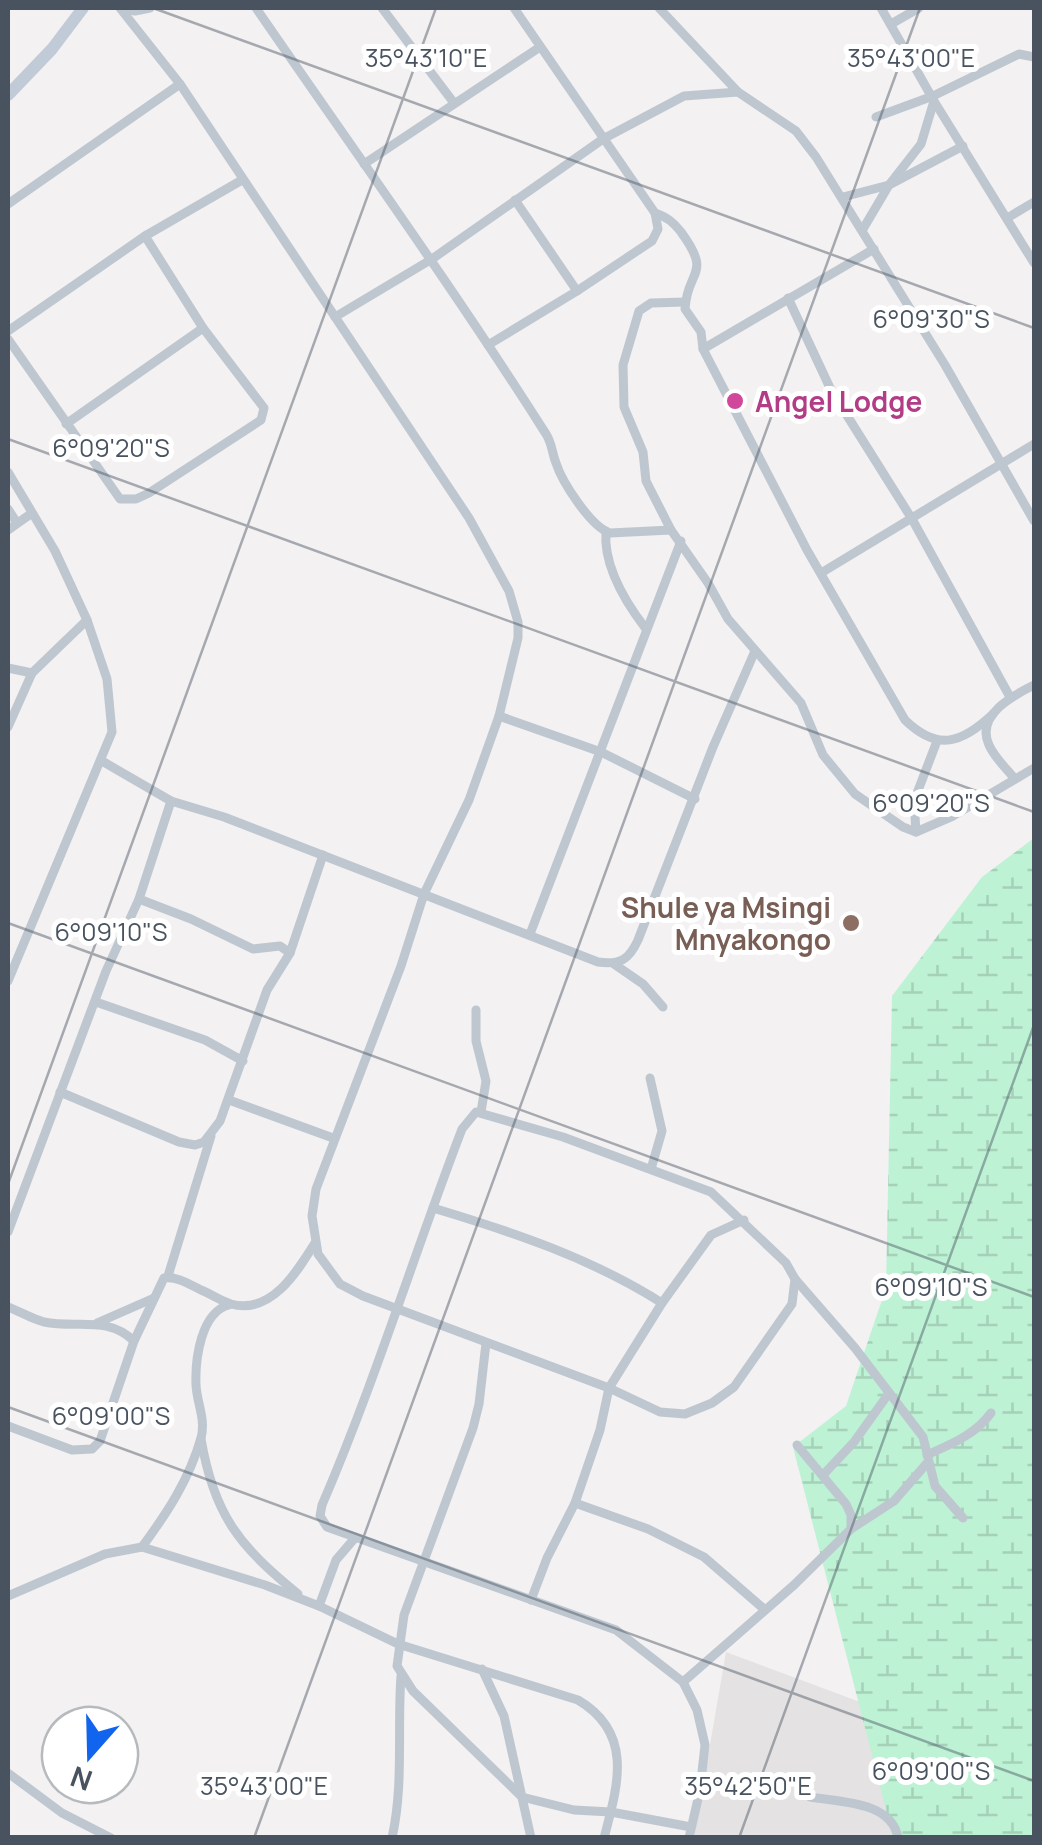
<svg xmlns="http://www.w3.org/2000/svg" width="1042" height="1845" font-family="Manrope,sans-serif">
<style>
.education{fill:#e4e2e3}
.wetland{fill:url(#wetland-marsh)}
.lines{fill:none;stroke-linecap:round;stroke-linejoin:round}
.street{stroke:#bec7d0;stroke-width:9}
.secondary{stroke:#c1cbd8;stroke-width:12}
.ticks{fill:none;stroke:#48535f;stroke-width:2.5;stroke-opacity:0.45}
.hotel-dot{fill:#d1479c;stroke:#fff;stroke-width:4}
.education-dot{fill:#8d6e63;stroke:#fff;stroke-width:4}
.labels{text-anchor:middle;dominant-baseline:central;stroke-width:10;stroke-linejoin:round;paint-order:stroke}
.hotel-label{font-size:28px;font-weight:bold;fill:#b23c85;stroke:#fff;text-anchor:start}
.education-label{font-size:28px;font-weight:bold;fill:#785e54;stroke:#fff;text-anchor:end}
.ticks-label{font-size:25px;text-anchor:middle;fill:#48535f;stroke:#fff;stroke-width:10;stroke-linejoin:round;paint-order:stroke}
</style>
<defs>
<pattern id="wetland-marsh" width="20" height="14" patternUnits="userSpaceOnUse" patternTransform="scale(2.5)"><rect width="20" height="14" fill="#bef2d5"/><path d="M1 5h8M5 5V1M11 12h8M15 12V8" fill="none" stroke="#a5d1b9"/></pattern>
</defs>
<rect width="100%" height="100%" fill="#f3f1f1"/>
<path class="education" d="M726,1652L930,1728L894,1837L694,1838Z"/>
<path class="wetland" d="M1034,838V1837H893L793,1447L846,1406L886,1288L892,996L982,877Z"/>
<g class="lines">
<g class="street">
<path d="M120,8L180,84L469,518L509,591L518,622V638L499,716L469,800L424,894L401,966L316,1189L312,1216L318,1254L340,1284L363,1296L609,1388L660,1412L685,1414L712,1403L734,1387L792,1304L795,1279L786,1263L711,1192L563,1137L476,1112L462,1129C414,1254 375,1382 322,1505L320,1516L327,1527L616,1630L683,1682L697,1710L705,1745L700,1790L689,1838"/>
<path d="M121,8L135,11L150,8"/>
<path d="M256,8C353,149 454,289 546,434C552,443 552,453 556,463C562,482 591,527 610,533L671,530"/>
<path d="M382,8L454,103"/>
<path d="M659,8L738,92"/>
<path d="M881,8L934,101L1034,263"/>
<path d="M891,24L919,8"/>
<path d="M876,117L933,96L1019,54L1034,57"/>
<path d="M364,164L540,47"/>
<path d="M843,197L889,185L963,146"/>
<path d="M515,200L577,291"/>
<path d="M8,204L180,84"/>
<path d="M655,213C667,217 673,222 681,232C713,276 687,269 685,309L701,332L703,349L807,550L905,720C938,752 962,743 993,714"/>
<path d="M1009,217L1034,202"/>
<path d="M863,229L889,185L921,144L934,101"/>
<path d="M788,298L831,390L912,519L1010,697"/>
<path d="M685,302L651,303L639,311L623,365L624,407L643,452L646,481L671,530L708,583L728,619L801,703L823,755L855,794L903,827L916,832L953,816L1034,768"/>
<path d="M335,317L432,259L603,139L684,96L738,92L796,131L816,157L945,365L1034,521"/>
<path d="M8,331L145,236L242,180"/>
<path d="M8,339L120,499H136L149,493L261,420L264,408L203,328L145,236"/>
<path d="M488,345L577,291L652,241L658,229L655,213L514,8"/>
<path d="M703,349L874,249"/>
<path d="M66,424L203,328"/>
<path d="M8,472L55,551L87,620L107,679L112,732L8,981"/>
<path d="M8,509L17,523"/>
<path d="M8,530L32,513"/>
<path d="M606,531C603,566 626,603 646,629"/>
<path d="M821,573L1034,444"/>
<path d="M8,668L32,673L87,620"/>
<path d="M499,716L601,752L695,799"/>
<path d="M8,727L32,673"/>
<path d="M102,761L171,801L224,817L598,962C620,965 629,960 638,940L713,747L755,651"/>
<path d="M1014,778C1006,768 994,757 989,745C975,715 1014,695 1034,685"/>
<path d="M916,832L914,801L937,741"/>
<path d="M139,899L191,919L253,949L280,946L290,953"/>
<path d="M530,934L681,541"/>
<path d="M614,964L643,984L663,1007"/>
<path d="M96,1002L205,1040L243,1061"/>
<path d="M476,1010V1041L486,1081L481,1112"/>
<path d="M650,1078L662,1131L651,1169"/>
<path d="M60,1092L179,1142L195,1145L204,1142L220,1121L267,990L290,953L323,855"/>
<path d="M229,1100L333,1138"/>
<path d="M433,1208C513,1232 591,1258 662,1303"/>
<path d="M8,1232L106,971L139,899L171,801"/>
<path d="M168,1276L211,1136"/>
<path d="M795,1279L855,1348L923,1437L935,1486L963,1518"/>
<path d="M8,1307C19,1311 32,1319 44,1322C78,1329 106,1315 134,1341"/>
<path d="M97,1323L154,1298"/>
<path d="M486,1343L479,1404L473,1428L404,1615L397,1666L413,1691L522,1797L574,1810L611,1812L691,1827"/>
<path d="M8,1426L72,1450L92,1449L100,1441L134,1341L164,1278C177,1276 189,1284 201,1290C211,1294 221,1301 231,1304C271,1315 297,1272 315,1243"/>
<path d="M201,1439C214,1515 239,1546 298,1594"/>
<path d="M927,1455C951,1444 975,1435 991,1413"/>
<path d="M823,1475L854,1442L889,1393"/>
<path d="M575,1503L648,1529L704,1557L764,1609"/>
<path d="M851,1529L894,1501L928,1462"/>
<path d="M142,1547C167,1513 189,1480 201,1438C206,1419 197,1404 196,1385C195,1359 201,1312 229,1305"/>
<path d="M8,1596L105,1554L142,1547L265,1585L319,1606L398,1644L578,1700C634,1733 618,1785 604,1838"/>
<path d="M531,1600L547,1558L575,1503L600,1430L609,1388L662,1303L711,1235L744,1220"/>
<path d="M319,1606L336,1560L354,1539"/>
<path d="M482,1669L504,1716L531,1838"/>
<path d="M683,1682L794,1585L851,1529V1515L846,1504L797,1445"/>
<path d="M8,1773L62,1813L111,1838"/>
<path d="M810,1797C839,1802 892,1801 898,1838"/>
<path d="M392,1838C404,1784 397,1730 401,1676"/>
</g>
<path class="secondary" d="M8,95L52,49L83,8"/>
</g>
<path class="ticks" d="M153,8L1034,328M8,439L1034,812M8,923L1034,1297M8,1184L436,8M8,1407L1034,1781M254,1838L920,8M739,1838L1034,1025"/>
<circle class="hotel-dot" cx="735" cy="401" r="10"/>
<circle class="education-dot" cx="851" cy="923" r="10"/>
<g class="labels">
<g class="hotel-label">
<text x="755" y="401">Angel Lodge</text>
</g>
<g class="education-label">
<text x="831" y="907">Shule ya Msingi<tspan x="831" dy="32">Mnyakongo</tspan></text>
</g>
</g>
<g class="ticks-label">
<text x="426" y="67">35°43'10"E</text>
<text x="911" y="67">35°43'00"E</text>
<text x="931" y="328">6°09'30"S</text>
<text x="111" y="457">6°09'20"S</text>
<text x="931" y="812">6°09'20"S</text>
<text x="111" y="941">6°09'10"S</text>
<text x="931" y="1296">6°09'10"S</text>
<text x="111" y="1425">6°09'00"S</text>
<text x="931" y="1780">6°09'00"S</text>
<text x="264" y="1795">35°43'00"E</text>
<text x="748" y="1795">35°42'50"E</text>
</g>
<rect width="1042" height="1845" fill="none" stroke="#48535f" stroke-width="20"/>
<g transform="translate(90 1755) rotate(200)"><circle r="48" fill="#ffffff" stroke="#b6babf" stroke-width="2.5"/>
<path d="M0-8L18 38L0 25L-18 38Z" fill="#1164ed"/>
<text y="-15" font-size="28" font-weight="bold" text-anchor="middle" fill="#48535f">N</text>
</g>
</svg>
